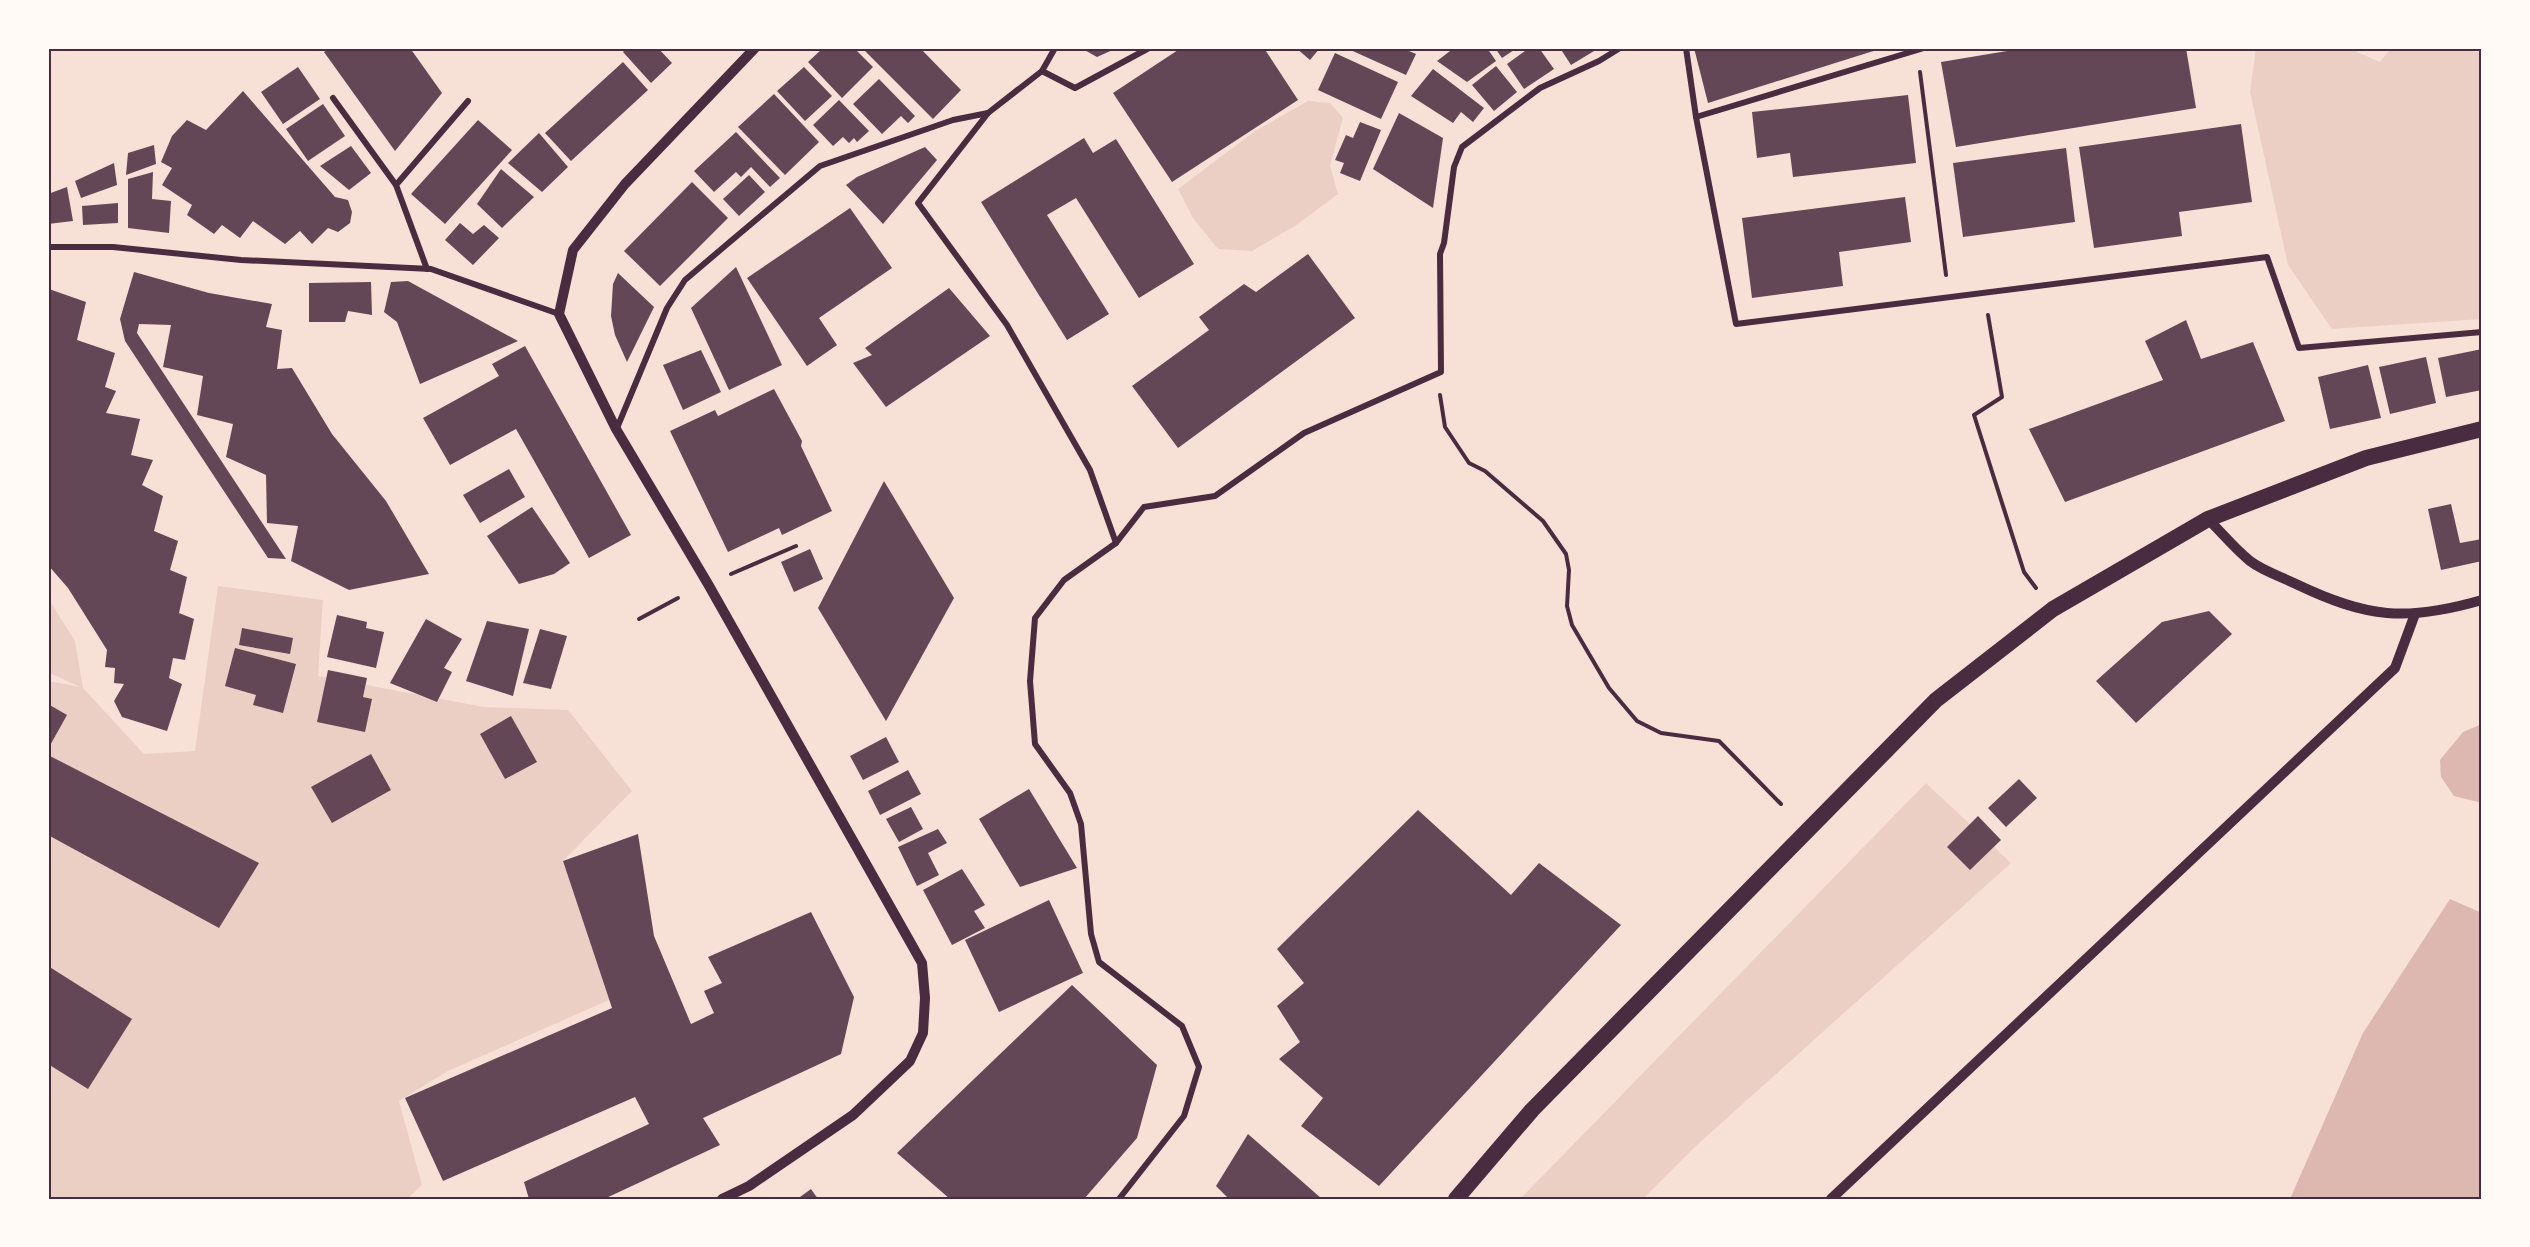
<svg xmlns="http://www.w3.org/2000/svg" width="2530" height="1247" font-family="Helvetica,sans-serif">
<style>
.green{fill:#ebcfc5}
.water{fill:#dcb8b0}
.building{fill:#644757}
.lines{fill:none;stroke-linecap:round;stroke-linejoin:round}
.path{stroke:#4a2c40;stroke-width:4}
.minor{stroke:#4a2c40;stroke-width:6}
.tertiary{stroke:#4a2c40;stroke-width:10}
.trunk{stroke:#4a2c40;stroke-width:16}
.neatline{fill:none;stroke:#4a2c40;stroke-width:2}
</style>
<rect width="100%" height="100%" fill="#f7e1d7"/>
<g class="green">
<path d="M2256,48H2348L2380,62L2391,48H2457L2482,53V319L2332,329L2288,265L2250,92Z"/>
<path d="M1308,101L1330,103L1343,118L1330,166L1338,194L1295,226L1252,251L1218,249L1193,218L1178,189L1255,131Z"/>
<path d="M218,586L323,600L318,676L484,707L568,710L632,791L563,861L609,1000L448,1071L399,1101L422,1185L407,1199H48V681L80,687L48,672V598L75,641L83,688L144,754L195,751Z"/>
<path d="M1926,783L2011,863L1697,1145L1643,1199H1520Z"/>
</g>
<g class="water">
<path d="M2482,724V803L2454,796L2441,777L2440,760L2463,732Z"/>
<path d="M2450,899L2482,913V1199H2290L2363,1033Z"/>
</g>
<g class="building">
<path d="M330,48H410L442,93L395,151L324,52Z"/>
<path d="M627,48H658L672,63L651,83L623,52Z"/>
<path d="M823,48H854L873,67L842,98L808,62Z"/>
<path d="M862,48H920L961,90L933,119Z"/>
<path d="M1081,48H1117L1097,57Z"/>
<path d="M1181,48H1229L1231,51L1236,48H1253L1255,51L1264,48L1298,100L1172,182L1113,93Z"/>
<path d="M1296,48H1320L1310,60Z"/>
<path d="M1346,48H1402L1416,54L1406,75Z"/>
<path d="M1454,48H1487L1496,61L1467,82L1437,61Z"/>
<path d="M1495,48H1517L1502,58Z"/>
<path d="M1529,48H1539L1554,69L1524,89L1507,64Z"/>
<path d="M1560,48H1599L1571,65Z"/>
<path d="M1694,48H1883L1708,103Z"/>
<path d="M2025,48H2186L2196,108L1956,147L1941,62Z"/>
<path d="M1335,53L1398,82L1381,119L1318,90Z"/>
<path d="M623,62L648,90L571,161L545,133Z"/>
<path d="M1496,66L1517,92L1494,111L1472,85Z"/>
<path d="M298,67L320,99L283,124L261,92Z"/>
<path d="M804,67L832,96L805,121L777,91Z"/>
<path d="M1433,69L1484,108L1473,122L1461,112L1453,123L1411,96Z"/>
<path d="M879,79L915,116L908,123L901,116L882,134L853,104Z"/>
<path d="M243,91L335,197L348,200L352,212L350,223L338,232L328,228L312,244L300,231L285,244L253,221L240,238L222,225L214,234L187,215L192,205L162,185L172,168L161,162L172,136L187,120L206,130Z"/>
<path d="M774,94L819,142L785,175L738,127Z"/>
<path d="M1908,95L1916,163L1793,177L1790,153L1757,158L1752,112Z"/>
<path d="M839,100L869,131L857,142L854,138L849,143L843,137L833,146L813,125Z"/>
<path d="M323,104L345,136L308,161L286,129Z"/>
<path d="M1399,113L1443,138L1433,208L1373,169Z"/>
<path d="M478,120L512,150L445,224L411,194Z"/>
<path d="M1360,122L1381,130L1360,181L1340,173L1344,163L1335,160L1346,135L1353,138Z"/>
<path d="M2241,124L2252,202L2179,212L2182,236L2094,248L2079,147Z"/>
<path d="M736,132L780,178L770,187L751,167L741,177L736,172L714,192L694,171Z"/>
<path d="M539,133L568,167L542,192L508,163Z"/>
<path d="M1084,138L1093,153L1116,139L1194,264L1139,298L1076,198L1047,215L1109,314L1067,340L981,202Z"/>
<path d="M154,145L156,164L126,175L128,153Z"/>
<path d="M351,146L371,173L349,190L320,166Z"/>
<path d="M925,147L937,160L883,224L846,185L857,177Z"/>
<path d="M2066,148L2075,222L1963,237L1953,163Z"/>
<path d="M114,163L117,185L81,198L75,181Z"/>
<path d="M501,169L534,197L502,228L477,204Z"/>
<path d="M153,172L152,199L171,201L169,233L128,228V179Z"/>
<path d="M749,175L765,192L739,216L723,199Z"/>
<path d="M692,182L728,218L660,286L624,251Z"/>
<path d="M67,187L73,221L48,224V194Z"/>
<path d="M1905,197L1911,242L1839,252L1843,286L1752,298L1742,218Z"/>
<path d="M118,203V223L83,225L82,206Z"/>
<path d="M850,208L892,268L819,318L837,345L807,366L747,278Z"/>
<path d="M460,223L473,234L484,225L499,238L473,265L445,240Z"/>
<path d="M1308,254L1355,318L1178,448L1132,386L1209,330L1199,317L1244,284L1256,292Z"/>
<path d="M736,267L782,365L729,390L691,308Z"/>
<path d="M134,272L209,293L272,304L266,327L282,330L277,369L292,368L332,434L386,501L429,574L349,590L291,561L298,526L267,523L266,475L226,457L233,424L197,415L203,376L163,367L171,325L139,324L137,333L286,559L268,558L125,341L120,319Z"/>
<path d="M618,273L654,307L627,362L615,335L611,316L613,284Z"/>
<path d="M408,281L518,341L420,384L397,322L384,312L391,282Z"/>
<path d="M371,282L372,315L348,311L345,322H309V283Z"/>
<path d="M949,288L990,336L886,407L853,363L872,355L865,348Z"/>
<path d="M49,289L86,302L77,340L115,353L105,387L116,391L106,413L140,419L131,455L153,460L142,485L163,496L154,531L178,541L170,570L187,577L179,613L194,619L185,660L173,658L169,678L182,684L167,731L122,717L114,701L124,684L114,683L115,668L105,667L107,650L68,588L48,565Z"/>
<path d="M2186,320L2201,359L2253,342L2285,421L2065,502L2029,429L2163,380L2145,341Z"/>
<path d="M525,346L631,535L589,558L516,429L450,465L423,418L499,376L492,364Z"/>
<path d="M2482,349V390L2446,397L2438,358Z"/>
<path d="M701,350L721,392L683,410L663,365Z"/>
<path d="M2426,357L2436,403L2390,414L2379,367Z"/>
<path d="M2368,365L2381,418L2330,429L2318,377Z"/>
<path d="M774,389L802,441L801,446L832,511L782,535L779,528L728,552L670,431L715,410L718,416Z"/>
<path d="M509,469L525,497L480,523L463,495Z"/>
<path d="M884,481L954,598L886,721L818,608Z"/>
<path d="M2451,504L2460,543L2482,539V561L2441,570L2428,509Z"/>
<path d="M532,507L570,563L554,574L519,584L487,536Z"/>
<path d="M810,549L823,579L794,592L781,562Z"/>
<path d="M2209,611L2232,634L2136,723L2096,681L2162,622Z"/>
<path d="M337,615L367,622L366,628L384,632L376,668L327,657Z"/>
<path d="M426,619L462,639L444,668L452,672L437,702L390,683Z"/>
<path d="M487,621L529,629L513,696L466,681Z"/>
<path d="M242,628L293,638L290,654L239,645Z"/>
<path d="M540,629L567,636L551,689L523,683Z"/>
<path d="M235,648L296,664L283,713L253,705L256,695L225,686Z"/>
<path d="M328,670L367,678L363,697L372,699L365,732L317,722Z"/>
<path d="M48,704L67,715L48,749Z"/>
<path d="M511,716L537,762L505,779L480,734Z"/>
<path d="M886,737L899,762L863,780L850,756Z"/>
<path d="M371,754L391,790L332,823L311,787Z"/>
<path d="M48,755L259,863L219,928L48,835Z"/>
<path d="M908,770L921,794L880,815L868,791Z"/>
<path d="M2019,779L2037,798L2006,827L1988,808Z"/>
<path d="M1029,789L1077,868L1020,887L979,819Z"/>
<path d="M911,807L923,829L899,842L886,819Z"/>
<path d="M1418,810L1511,895L1539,863L1621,925L1379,1186L1301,1126L1323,1098L1279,1059L1300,1042L1277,1006L1304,983L1277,949Z"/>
<path d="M1978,816L2001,840L1970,870L1947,847Z"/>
<path d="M938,829L947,843L928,853L939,875L917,886L898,847Z"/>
<path d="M638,834L654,936L691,1024L714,1013L704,991L722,983L708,957L811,912L854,997L841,1054L703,1118L720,1145L604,1199H529L524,1182L649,1124L635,1097L443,1181L405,1098L612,1008L563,861Z"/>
<path d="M962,869L985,905L974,911L985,928L952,945L923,890Z"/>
<path d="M1049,900L1083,973L999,1012L965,940Z"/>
<path d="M48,966L132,1019L88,1089L48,1064Z"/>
<path d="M1072,985L1157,1065L1137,1138L1084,1199H950L897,1153Z"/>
<path d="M1248,1134L1322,1199H1229L1216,1186Z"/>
<path d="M811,1189L818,1199H801L800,1197Z"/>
</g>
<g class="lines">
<g class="path">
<path d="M1920,72L1946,275"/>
<path d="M1988,315L2002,397L1974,415L2024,572L2036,588"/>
<path d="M1440,395L1445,427L1469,463L1485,471L1543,521L1566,554L1569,570L1567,606L1572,625L1609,688L1637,721L1661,733L1719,741L1781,804"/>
<path d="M731,574L796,546"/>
<path d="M639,619L678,598"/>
</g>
<g class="minor">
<path d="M1686,48L1696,117L1736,324L2267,257L2299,348L2482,332"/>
<path d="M1042,71L1055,48"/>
<path d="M333,98L396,185"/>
<path d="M1696,117L1924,48"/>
<path d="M48,247H113L241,260L431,269L559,314"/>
<path d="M427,269L396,185L468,101"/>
<path d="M617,428L667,308L685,280L725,246L820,166L953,120L988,113"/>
<path d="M1116,543L1144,507L1215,496L1304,433L1441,372L1440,254L1444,243L1454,167L1462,147L1540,88L1599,61L1620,48"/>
<path d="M1119,1199L1184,1116L1199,1067L1182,1026L1099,962L1091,934L1081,824L1070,793L1035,744L1030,681L1035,618L1064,580L1116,543L1090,470L1007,325L918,203L988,113L1042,71L1075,88L1149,48"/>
</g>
<g class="tertiary">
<path d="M2208,519C2222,533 2235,549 2250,561C2263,571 2282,577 2296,584C2367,618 2406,622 2482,600"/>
<path d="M722,1199L749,1186L853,1115L910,1061L923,1033L925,998L922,963L708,584L616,429L559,314L573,250L625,184L755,48"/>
<path d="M1831,1199L2395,668L2415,614"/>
</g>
<path class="trunk" d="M1456,1199L1532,1110L1936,700L2053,609L2208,519L2366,458L2482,429"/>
</g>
<rect width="2530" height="1247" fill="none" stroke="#fffaf5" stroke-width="99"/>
<rect x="50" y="50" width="2430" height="1148" class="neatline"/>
</svg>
